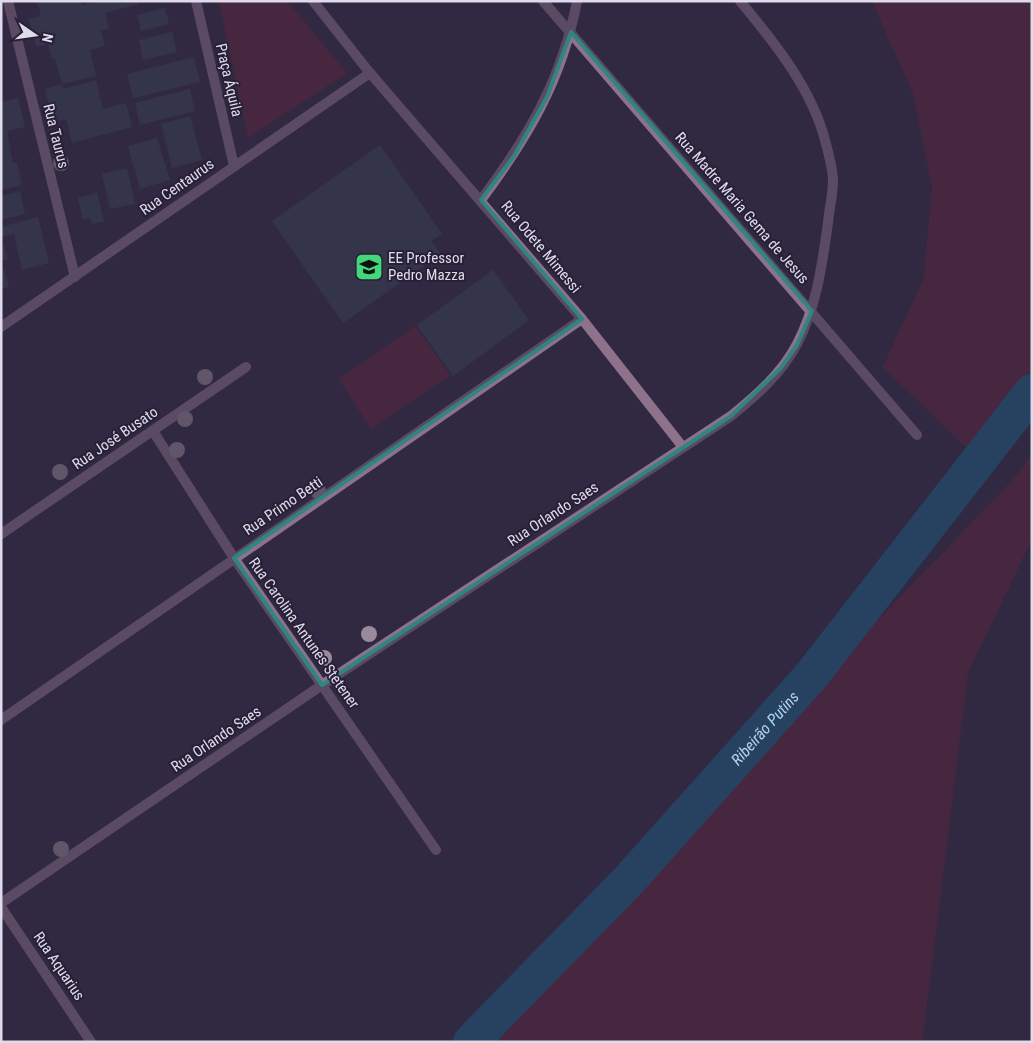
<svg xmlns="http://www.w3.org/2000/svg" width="1033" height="1043" font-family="'Roboto Condensed',sans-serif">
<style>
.green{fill:#62253d}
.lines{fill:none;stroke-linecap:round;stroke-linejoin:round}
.river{stroke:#1b5d85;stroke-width:36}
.building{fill:#384158}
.street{stroke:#8e728c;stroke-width:10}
.tree{fill:#9b8a99}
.marked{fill:none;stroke:#2e8581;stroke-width:4;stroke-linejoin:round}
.labels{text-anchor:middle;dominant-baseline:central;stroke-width:4;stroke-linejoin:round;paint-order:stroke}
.street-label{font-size:15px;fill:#e0dbeb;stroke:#272036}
.poi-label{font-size:15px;fill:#e0dbeb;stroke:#272036;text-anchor:start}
.water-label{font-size:16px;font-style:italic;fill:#acd3f0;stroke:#272036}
</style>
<rect width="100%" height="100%" fill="#312941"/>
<g class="green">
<path d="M219,1H287L347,73L248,138Z"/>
<path d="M872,1H1032V368L969,450L883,367L924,278L932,186L913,93Z"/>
<path d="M415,326L450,375L371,429L339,379Z"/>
<path d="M1032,454V539L968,672L922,1042H471L1013,480Z"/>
</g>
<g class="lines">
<path class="river" id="s1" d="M471,1042L629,880L811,676L1032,392"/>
</g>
<g class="building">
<path d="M37,1H81L82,5L97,1H138L139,4L105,13L109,28L101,31L105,46L90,50L96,76L62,84L55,58L52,59L48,44L36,47L29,19L41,16Z"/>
<path d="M165,8L169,24L141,31L137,15Z"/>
<path d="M172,32L177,52L143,60L139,40Z"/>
<path d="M194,57L200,82L133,98L127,74Z"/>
<path d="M96,80L103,109L126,103L132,127L72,143L66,119L53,122L45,89L62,84L63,89Z"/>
<path d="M190,89L195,111L140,125L135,103Z"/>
<path d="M18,98L25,127L7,131L13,163H17L22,185L1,190V102Z"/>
<path d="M190,116L202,160L172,168L161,124Z"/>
<path d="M157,138L170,180L140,189L128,146Z"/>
<path d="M380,145L442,234L431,241L441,254L343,323L272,221Z"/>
<path d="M127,168L135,204L110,209L102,174Z"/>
<path d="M20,191L25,214L1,220V196Z"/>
<path d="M97,193L104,221L92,224L90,218L83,220L78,198Z"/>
<path d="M38,217L49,263L22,270L14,234L1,237V227Z"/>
<path d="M4,246L8,259L1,260V247Z"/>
<path d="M1,261L9,287L1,289Z"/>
<path d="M493,270L529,320L453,376L417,325Z"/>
</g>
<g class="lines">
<g class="street">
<path d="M8,1L75,277"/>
<path d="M196,1L234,166"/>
<path d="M313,1L370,73L582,319L682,446"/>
<path d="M543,1L917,435"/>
<path d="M481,200C528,137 562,80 577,1"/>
<path d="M1,327L370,73"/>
<path d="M153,431L234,558L436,850"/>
<path d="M1,534L246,367"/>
<path d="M1,720L582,319"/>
<path d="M1,903L322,685L731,416C756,396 782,373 797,344C817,306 822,264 828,223C829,209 833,195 833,181C833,170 829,155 826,144C813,90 775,43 740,1"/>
<path d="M1,907L91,1042"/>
</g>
</g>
<g class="tree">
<circle cx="61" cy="163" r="8"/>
<circle cx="205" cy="377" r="8"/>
<circle cx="185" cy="419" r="8"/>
<circle cx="177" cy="450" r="8"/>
<circle cx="60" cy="472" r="8"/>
<circle cx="318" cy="491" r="8"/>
<circle cx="369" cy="634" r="8"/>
<circle cx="324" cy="658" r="8"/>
<circle cx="61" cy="849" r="8"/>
</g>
<path d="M0 0H1033V1043H0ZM571,32L812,311L797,345L781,368L731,416L322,685L234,558L582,319L481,200L514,156L547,97Z" fill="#312941" fill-opacity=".55" fill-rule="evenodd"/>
<path class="marked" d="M571,32L812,311L797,345L781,368L731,416L322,685L234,558L582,319L481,200L514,156L547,97Z"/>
<defs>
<symbol id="school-square" viewBox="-11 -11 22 22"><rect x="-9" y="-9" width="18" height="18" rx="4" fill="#43d77b" stroke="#272036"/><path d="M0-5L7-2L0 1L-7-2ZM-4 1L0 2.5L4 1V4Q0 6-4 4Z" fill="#111"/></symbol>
</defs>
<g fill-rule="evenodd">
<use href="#school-square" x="353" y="251" width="32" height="32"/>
</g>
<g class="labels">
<g class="street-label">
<text transform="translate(229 80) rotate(77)">Praça Áquila</text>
<text transform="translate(56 136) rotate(76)">Rua Taurus</text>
<text transform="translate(177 187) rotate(-35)">Rua Centaurus</text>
<text transform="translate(742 208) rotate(49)">Rua Madre Maria Gema de Jesus</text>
<text transform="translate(541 247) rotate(50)">Rua Odete Mimessi</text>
<text transform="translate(115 438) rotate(-34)">Rua José Busato</text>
<text transform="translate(283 506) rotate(-34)">Rua Primo Betti</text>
<text transform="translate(553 514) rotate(-33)">Rua Orlando Saes</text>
<text transform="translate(304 633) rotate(55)">Rua Carolina Antunes Stetener</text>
<text transform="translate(216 739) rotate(-34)">Rua Orlando Saes</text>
<text transform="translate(59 966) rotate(56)">Rua Aquarius</text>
</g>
<g class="poi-label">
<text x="388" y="258">EE Professor<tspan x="388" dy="17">Pedro Mazza</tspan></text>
</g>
<g class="water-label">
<text stroke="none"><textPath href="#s1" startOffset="430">Ribeirão Putins</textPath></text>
</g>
</g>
<rect width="1033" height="1043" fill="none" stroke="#e0dbeb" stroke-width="5"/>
<g transform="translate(35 35) rotate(103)" stroke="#272036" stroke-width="4" paint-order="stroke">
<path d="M0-4L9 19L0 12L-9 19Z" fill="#e0dbeb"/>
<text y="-8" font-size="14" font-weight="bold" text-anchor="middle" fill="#e0dbeb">N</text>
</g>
</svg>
